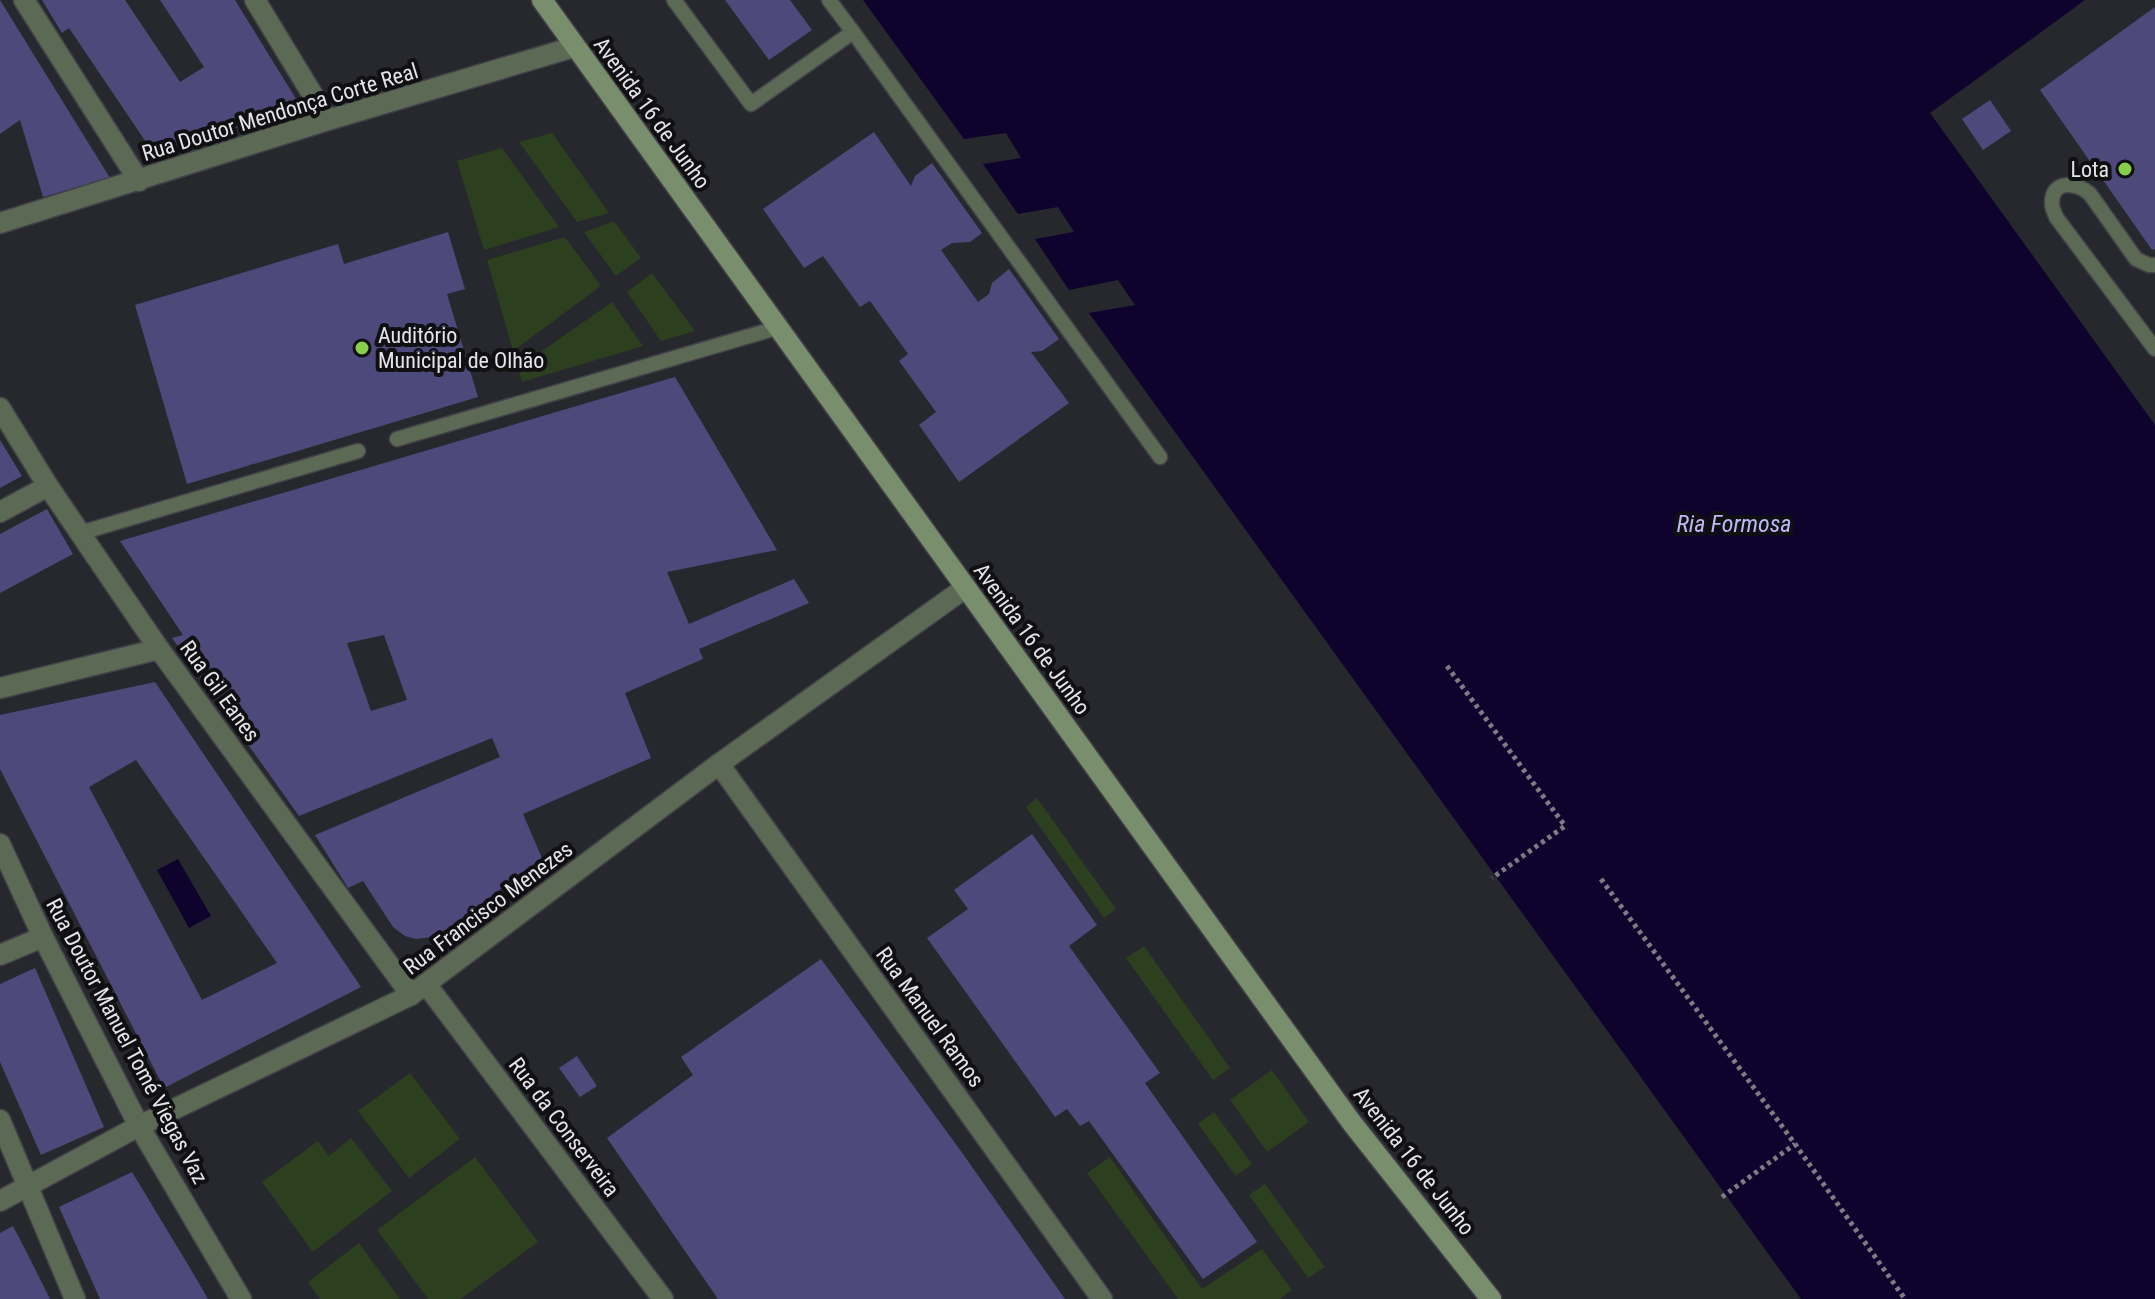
<svg xmlns="http://www.w3.org/2000/svg" width="2155" height="1299" font-family="'Roboto Condensed',sans-serif">
<style>
.green{fill:#2c3f1f}
.water{fill:#0e032d}
.building{fill:#4e497b;fill-rule:evenodd}
.lines{fill:none;stroke-linecap:round;stroke-linejoin:round}
.service-casing{stroke:#424248;stroke-width:17}
.minor-casing{stroke:#424248;stroke-width:23}
.secondary-casing{stroke:#424248;stroke-width:23}
.path{stroke:#7c7c82;stroke-width:5;stroke-dasharray:4 4;stroke-linecap:butt}
.service{stroke:#5c6954;stroke-width:14}
.minor{stroke:#5c6954;stroke-width:20}
.secondary{stroke:#798e6c;stroke-width:20}
.poi-dot{fill:#87cf4a;stroke:#101013;stroke-width:3}
.labels{text-anchor:middle;dominant-baseline:central;stroke-width:8;stroke-linejoin:round;paint-order:stroke}
.street-label{font-size:22px;fill:#e5e5e9;stroke:#101013}
.poi-label{font-size:22px;fill:#e5e5e9;stroke:#101013;text-anchor:end}
.water-label{font-size:24px;font-style:italic;fill:#bdb9f8;stroke:#101013}
</style>
<rect width="100%" height="100%" fill="#27272e"/>
<g class="green">
<path d="M552,133L609,213L577,222L519,142Z"/>
<path d="M502,148L559,227L484,250L457,161Z"/>
<path d="M614,221L641,258L616,276L584,232Z"/>
<path d="M565,237L601,286L513,351L487,260Z"/>
<path d="M652,273L695,331L661,341L627,292Z"/>
<path d="M612,302L643,346L522,382L518,368Z"/>
<path d="M1037,798L1116,909L1104,918L1026,807Z"/>
<path d="M1144,946L1230,1068L1213,1080L1126,958Z"/>
<path d="M1272,1070L1309,1122L1267,1152L1230,1100Z"/>
<path d="M410,1073L460,1139L409,1178L358,1111Z"/>
<path d="M1214,1112L1252,1164L1236,1176L1198,1124Z"/>
<path d="M351,1138L392,1191L313,1252L262,1182L318,1141L329,1156Z"/>
<path d="M475,1157L538,1242L461,1299H428L377,1230Z"/>
<path d="M1110,1157L1202,1289L1262,1249L1292,1290L1280,1299H1178L1087,1173Z"/>
<path d="M1265,1184L1325,1267L1308,1278L1249,1195Z"/>
<path d="M359,1243L400,1299H320L308,1282Z"/>
</g>
<g class="water">
<path d="M863,0H2085L1930,113L2155,425V1299H1801L1089,313L1135,305L1118,280L1069,290L1035,239L1074,232L1058,207L1018,214L983,164L1021,158L1006,133L964,139Z"/>
<path d="M178,859L211,916L189,928L157,870Z"/>
</g>
<g class="building">
<path d="M0,0L110,178L43,197L20,120L0,134Z"/>
<path d="M42,0H125L180,82L204,67L160,0H235L301,107L154,154L69,28L62,33Z"/>
<path d="M725,0H790L812,30L769,60Z"/>
<path d="M2155,7V249L2152,250L2040,90Z"/>
<path d="M1990,100L2011,131L1983,150L1962,119Z"/>
<path d="M874,132L911,186L915,176L932,163L982,233L970,242L952,243L941,250L978,302L989,294L992,283L1009,269L1059,339L1042,351L1031,352L1069,403L959,482L919,425L936,412L899,361L908,354L870,301L860,307L823,256L804,268L763,209Z"/>
<path d="M448,232L465,289L447,294L478,397L187,484L135,305L338,244L344,264Z"/>
<path d="M675,377L777,550L667,572L689,624L794,579L809,603L699,649L703,659L625,693L651,758L523,814L542,858L450,927L433,937L416,939L405,936L393,927L363,881L348,888L315,835L500,757L492,738L299,816L172,638L183,635L120,541ZM384,635L407,700L371,711L347,643Z"/>
<path d="M0,440L22,476L0,488Z"/>
<path d="M47,509L73,554L0,593V534Z"/>
<path d="M155,682L361,987L164,1088L0,769V715ZM136,760L277,963L202,1000L89,787Z"/>
<path d="M1032,834L1097,925L1069,946L1160,1073L1145,1083L1257,1242L1203,1279L1089,1121L1080,1126L1067,1109L1055,1117L927,938L968,909L954,890Z"/>
<path d="M821,959L963,1154L1065,1299H718L607,1138L693,1075L681,1057Z"/>
<path d="M35,968L104,1127L41,1155L0,1062V984Z"/>
<path d="M577,1056L597,1086L580,1097L559,1068Z"/>
<path d="M132,1172L190,1268L208,1299H100L59,1207Z"/>
<path d="M13,1226L26,1251L50,1299H0V1233Z"/>
</g>
<g class="lines">
<defs>
<g id="service">
<path d="M674,0L751,104L853,32L1160,457"/>
<path d="M829,0L853,32"/>
<path d="M2155,265H2149L2136,259L2090,194C2077,182 2051,179 2052,204C2052,209 2055,213 2056,217L2155,349"/>
<path d="M397,439L780,327"/>
<path d="M80,533L358,451"/>
</g>
<g id="minor">
<path d="M24,0L139,181"/>
<path d="M255,0L328,120"/>
<path d="M0,223L328,120L574,47"/>
<path d="M0,408L48,486L159,649L411,995"/>
<path d="M0,512L48,486"/>
<path d="M0,688L159,649"/>
<path d="M719,764L1102,1299"/>
<path d="M0,844L43,937L139,1126L241,1299"/>
<path d="M0,955L43,937"/>
<path d="M426,984L663,1299"/>
<path d="M0,1120L75,1299"/>
<path d="M0,1201L139,1126L411,995L719,764L965,588"/>
</g>
<path id="secondary" d="M542,0L1352,1123L1491,1299"/>
</defs>
<use href="#service" class="service-casing"/>
<use href="#minor" class="minor-casing"/>
<use href="#secondary" class="secondary-casing"/>
<g class="path">
<path d="M1447,666L1565,826L1492,878"/>
<path d="M1601,879L1795,1144L1905,1299"/>
<path d="M1722,1197L1795,1144"/>
</g>
<use href="#service" class="service"/>
<use href="#minor" class="minor"/>
<use href="#secondary" class="secondary"/>
</g>
<g class="poi-dot">
<circle cx="2125" cy="169" r="8"/>
<circle cx="362" cy="348" r="8"/>
</g>
<g class="labels">
<g class="street-label">
<text transform="translate(280 112) rotate(-17)">Rua Doutor Mendonça Corte Real</text>
<text transform="translate(652 113) rotate(54)">Avenida 16 de Junho</text>
<text transform="translate(1032 639) rotate(54)">Avenida 16 de Junho</text>
<text transform="translate(220 691) rotate(54)">Rua Gil Eanes</text>
<text transform="translate(488 908) rotate(-37)">Rua Francisco Menezes</text>
<text transform="translate(930 1017) rotate(54)">Rua Manuel Ramos</text>
<text transform="translate(127 1041) rotate(62)">Rua Doutor Manuel Tomé Viegas Vaz</text>
<text transform="translate(564 1127) rotate(53)">Rua da Conserveira</text>
<text transform="translate(1414 1161) rotate(52)">Avenida 16 de Junho</text>
</g>
<g class="poi-label">
<text x="2109" y="169">Lota</text>
<text x="378" y="335" text-anchor="start">Auditório<tspan x="378" dy="25">Municipal de Olhão</tspan></text>
</g>
<g class="water-label">
<text x="1734" y="524">Ria Formosa</text>
</g>
</g>
</svg>
